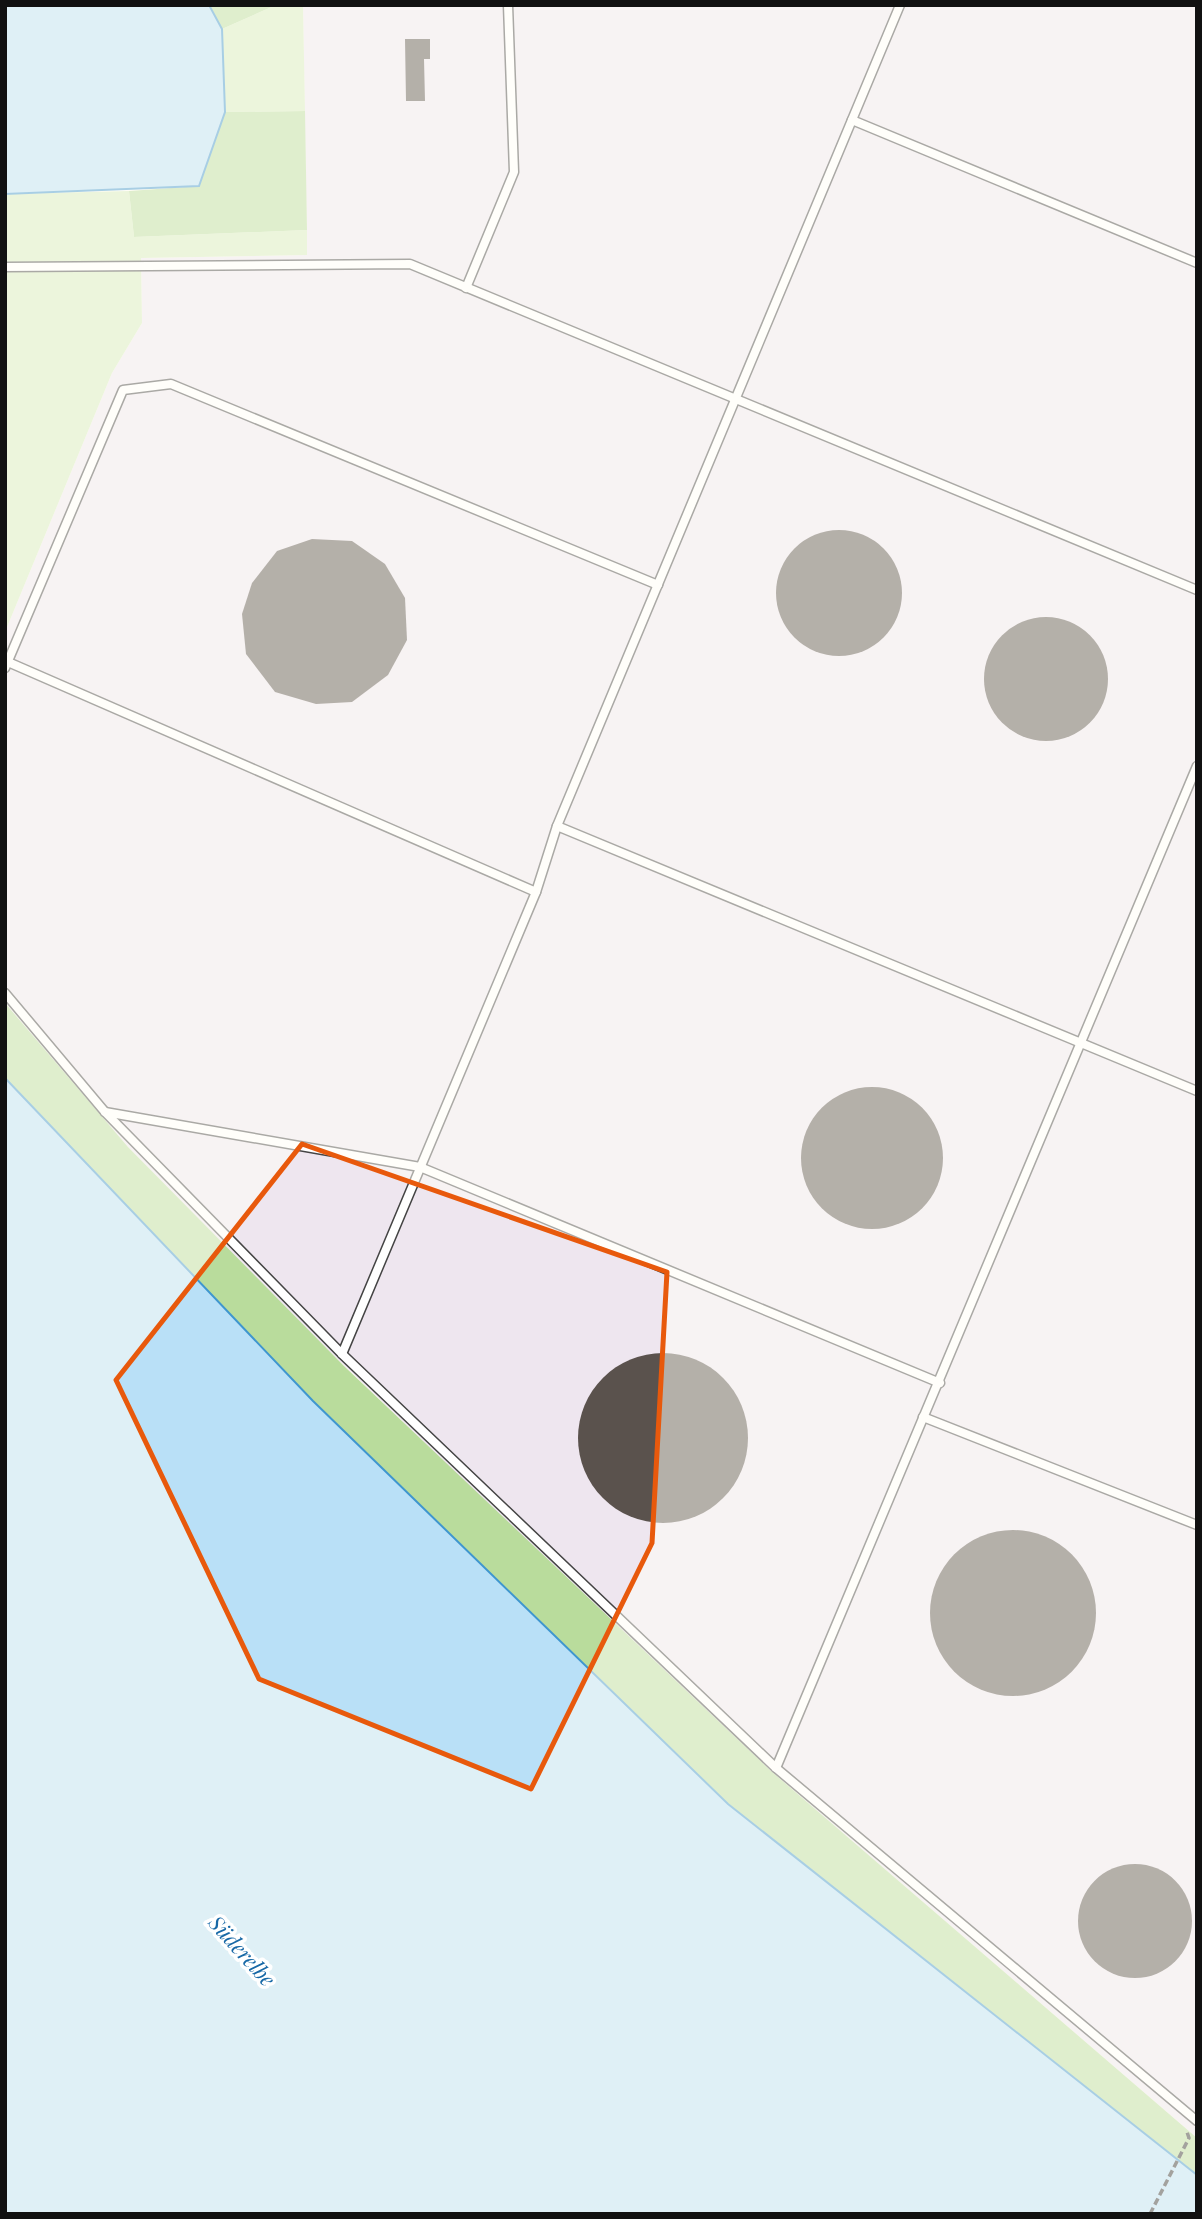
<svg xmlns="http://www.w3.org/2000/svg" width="1202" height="2219" font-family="'Playfair Display',serif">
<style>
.industrial{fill:#eee6ef}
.green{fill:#d5ebbd}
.forest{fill:#b9dc9c}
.water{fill:#b9e0f7;stroke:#3f96cf;stroke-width:2}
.building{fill:#5a524d}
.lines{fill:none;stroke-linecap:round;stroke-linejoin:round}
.service-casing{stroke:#444;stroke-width:11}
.path{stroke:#333;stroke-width:3.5;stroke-dasharray:7 3.5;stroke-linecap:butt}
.service{stroke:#fff;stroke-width:8}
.marked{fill:none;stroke:#e8590c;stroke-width:5;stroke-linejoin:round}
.labels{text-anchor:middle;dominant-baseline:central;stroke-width:7;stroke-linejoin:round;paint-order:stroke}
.water-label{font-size:21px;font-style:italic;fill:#1768a6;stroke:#fff}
</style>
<rect width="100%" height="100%" fill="#fffdf5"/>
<path class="industrial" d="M303,5H1197V2138L771,1771L678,1685L278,1302L128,1147L5,1003V632L112,373L142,323L141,258L307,255Z"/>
<g class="green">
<path d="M276,5H303L305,111L225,112L222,29Z"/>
<path d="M129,191L134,237L307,230V255L141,258L142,323L112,373L5,632V194Z"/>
</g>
<g class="forest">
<path d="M209,5H276L222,29Z"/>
<path d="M305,111L307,230L134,237L129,191L199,186L225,112Z"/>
<path d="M5,1003L128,1147L344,1366L771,1771L1197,2138V2175L728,1804L313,1401L5,1078Z"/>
</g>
<g class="water">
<path d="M5,5H209L222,29L225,112L199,186L5,194Z"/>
<path d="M5,1078L313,1401L728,1804L1197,2175V2214H5Z"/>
</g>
<g class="building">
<path d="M405,39H430V59H424L425,101H406Z"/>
<circle cx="839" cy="593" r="63"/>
<path d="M312,539L352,541L385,564L405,598L407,640L388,675L352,702L316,704L275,692L246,654L242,614L252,583L277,551Z"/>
<circle cx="1046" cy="679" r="62"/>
<circle cx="872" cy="1158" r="71"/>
<circle cx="663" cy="1438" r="85"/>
<circle cx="1013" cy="1613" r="83"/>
<circle cx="1135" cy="1921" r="57"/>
</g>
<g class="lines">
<defs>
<g id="service">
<path d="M852,120L1197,263"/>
<path d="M5,267L410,264L1197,590"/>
<path d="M466,288L514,172L508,5"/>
<path d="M8,662L536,892"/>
<path d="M5,668L123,390L171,384L658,585"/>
<path d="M557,826L1197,1091"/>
<path d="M5,993L105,1112L342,1354L776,1768L1197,2121"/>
<path d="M105,1112L420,1167L940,1383"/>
<path d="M342,1354L536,892L557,826L900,5"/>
<path d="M923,1417L1197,1525"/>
<path d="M776,1768L1197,766"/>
</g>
</defs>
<use href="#service" class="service-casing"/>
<path class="path" d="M1150,2214L1189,2138L1187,2132"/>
<use href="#service" class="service"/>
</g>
<path d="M0 0H1202V2219H0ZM302,1144L667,1272L652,1543L531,1789L259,1679L116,1380Z" fill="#fffdf5" fill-opacity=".55" fill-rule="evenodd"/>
<path class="marked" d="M302,1144L667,1272L652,1543L531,1789L259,1679L116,1380Z"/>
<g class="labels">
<g class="water-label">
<text transform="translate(243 1950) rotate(48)">Süderelbe</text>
</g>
</g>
<rect width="1202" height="2219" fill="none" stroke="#111111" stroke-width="14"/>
</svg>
